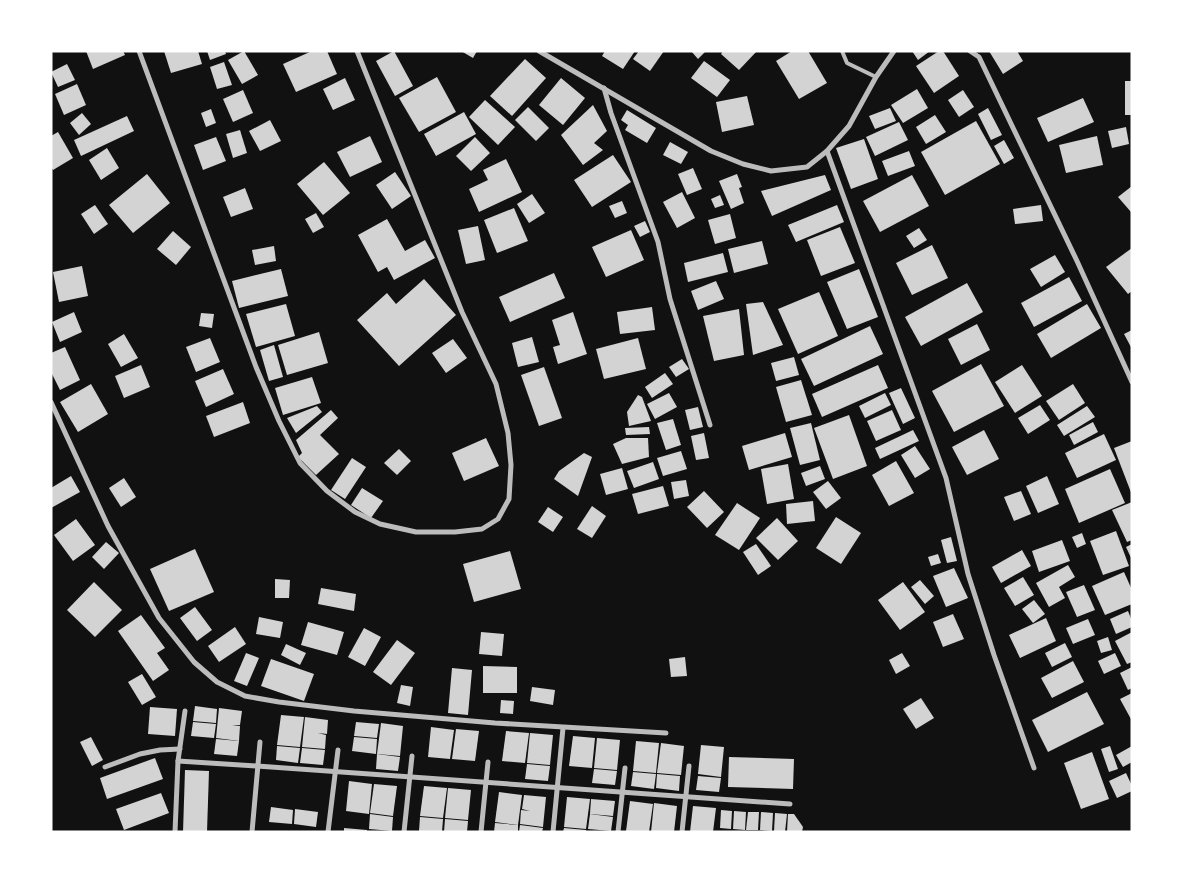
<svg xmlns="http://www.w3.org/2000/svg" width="1183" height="883" font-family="Inter,sans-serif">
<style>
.building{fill:#d3d3d3}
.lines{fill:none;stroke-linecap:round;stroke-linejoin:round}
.service{stroke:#bcbcbc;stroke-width:4}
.minor{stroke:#bcbcbc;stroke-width:5}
</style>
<rect width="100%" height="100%" fill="#111"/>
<g class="building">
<path d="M86,51H123L125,55L93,69Z"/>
<path d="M164,51H198L202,64L171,73Z"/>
<path d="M207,51H225L226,54L210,60Z"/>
<path d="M244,51L258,75L242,84L228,60Z"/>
<path d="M312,51H327L337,74L296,92L283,64Z"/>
<path d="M394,51L413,86L395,96L376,61Z"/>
<path d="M461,51H477L473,58Z"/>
<path d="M605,51H635L623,69L602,56Z"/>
<path d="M639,51H664L650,71L633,59Z"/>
<path d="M691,51H706L698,59Z"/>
<path d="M723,51H757L739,70L721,54Z"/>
<path d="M792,51H808L827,83L799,99L776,61Z"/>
<path d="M912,51H930L918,60Z"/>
<path d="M939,51H943L959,76L934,93L916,66Z"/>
<path d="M989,51H1017L1023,61L1003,74Z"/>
<path d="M525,59L546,78L512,116L490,96Z"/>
<path d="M704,61L730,80L717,97L691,78Z"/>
<path d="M224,62L232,85L217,89L210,67Z"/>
<path d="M67,64L75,80L58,87L51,72Z"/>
<path d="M437,77L456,112L419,132L399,98Z"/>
<path d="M345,78L355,100L333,110L323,89Z"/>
<path d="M561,78L585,98L563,125L539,105Z"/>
<rect x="1125" y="81" width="7" height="34"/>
<path d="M77,84L86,105L64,115L55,94Z"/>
<path d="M917,89L928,108L903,123L891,105Z"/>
<path d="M243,90L253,113L233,122L223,99Z"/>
<path d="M963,90L974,107L959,117L948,100Z"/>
<path d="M747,96L754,125L722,132L716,102Z"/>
<path d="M1083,98L1094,122L1048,142L1037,118Z"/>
<path d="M485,100L515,127L498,145L469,117Z"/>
<path d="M593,105L607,131L594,143L603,150L583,165L561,135Z"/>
<path d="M528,107L549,128L536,141L515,120Z"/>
<path d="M890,108L896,121L875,129L869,116Z"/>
<path d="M988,108L1002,135L991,140L978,114Z"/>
<path d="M211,109L216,123L206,127L201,113Z"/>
<path d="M627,110L656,128L647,143L625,130L628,125L621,120Z"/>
<path d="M464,112L476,134L436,156L424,134Z"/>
<path d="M82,113L91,124L79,135L70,123Z"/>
<path d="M935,115L946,132L926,144L916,127Z"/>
<path d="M127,116L134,131L81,156L74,140Z"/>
<path d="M270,120L281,141L260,151L249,131Z"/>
<path d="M976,121L1000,164L945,195L921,152Z"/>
<path d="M899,122L908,140L875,156L866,137Z"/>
<path d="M1126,127L1129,144L1112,148L1108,131Z"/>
<path d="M240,130L247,153L233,158L226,134Z"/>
<path d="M58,132L73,158L53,170L51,167V136Z"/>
<path d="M370,136L382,162L350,177L337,152Z"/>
<path d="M1097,136L1103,165L1066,173L1059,145Z"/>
<path d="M216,137L226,161L203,170L194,145Z"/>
<path d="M475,137L490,153L471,171L456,156Z"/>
<path d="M864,139L878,179L851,189L836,148Z"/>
<path d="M1004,140L1014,158L1004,164L994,146Z"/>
<path d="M670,142L688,152L681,164L663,155Z"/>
<path d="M107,148L119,168L101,180L89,160Z"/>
<path d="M909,151L915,166L888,176L882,161Z"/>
<path d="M613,155L631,182L592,207L574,180Z"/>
<path d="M506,159L522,192L479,212L469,189L488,180L483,170Z"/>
<path d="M324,162L350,193L323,215L297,184Z"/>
<path d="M693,168L702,189L687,195L678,174Z"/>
<path d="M395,172L411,196L392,209L376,185Z"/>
<path d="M147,174L170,203L133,233L109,205Z"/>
<path d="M737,174L742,187L739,188L744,203L731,209L719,181Z"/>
<path d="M825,175L831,190L772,216L761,191Z"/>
<path d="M912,175L929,206L880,232L863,201Z"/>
<path d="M1132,186V211L1131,212L1118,197Z"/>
<path d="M245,188L253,209L231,217L223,197Z"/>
<path d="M682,192L695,218L677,228L663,202Z"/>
<path d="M532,194L545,213L529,223L517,204Z"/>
<path d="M720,195L724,205L715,208L711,199Z"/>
<path d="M622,201L627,213L615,218L609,206Z"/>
<path d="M95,205L108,224L94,234L81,214Z"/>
<path d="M837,205L844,222L796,242L788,225Z"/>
<path d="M1041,205L1043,221L1015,224L1013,209Z"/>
<path d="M514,208L528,241L497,253L484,220Z"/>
<path d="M316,213L324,227L313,233L305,219Z"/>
<path d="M730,214L736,238L715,244L708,220Z"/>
<path d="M387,219L405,251L425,240L435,258L394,280L387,267L378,272L358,235Z"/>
<path d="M645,221L650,232L640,237L634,226Z"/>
<path d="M478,226L485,260L466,264L458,230Z"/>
<path d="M840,227L855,263L821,276L807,240Z"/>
<path d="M919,228L927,240L914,248L906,236Z"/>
<path d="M631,230L644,260L606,277L592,247Z"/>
<path d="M173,231L191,247L176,265L157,249Z"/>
<path d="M762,241L768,264L734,273L728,249Z"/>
<path d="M932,245L948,278L912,295L896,263Z"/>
<path d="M274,246L276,261L255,265L252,250Z"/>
<path d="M1132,248V291L1128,294L1106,267Z"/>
<path d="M723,253L728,272L688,282L684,263Z"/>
<path d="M1055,255L1065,272L1041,287L1030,269Z"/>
<path d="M82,266L88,296L59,302L53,272Z"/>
<path d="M281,269L288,296L239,308L232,281Z"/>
<path d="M859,269L878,317L847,329L827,282Z"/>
<path d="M554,273L565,298L510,322L499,297Z"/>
<path d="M1069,277L1082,301L1034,327L1021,303Z"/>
<path d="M424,279L456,315L399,366L357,320L387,293L396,304Z"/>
<path d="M716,281L724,299L698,310L691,291Z"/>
<path d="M967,283L983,312L921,346L905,317Z"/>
<path d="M819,292L838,336L798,354L778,309Z"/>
<path d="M763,302L783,345L753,355L746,304Z"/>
<path d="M286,304L295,336L256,347L246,314Z"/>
<path d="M1087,304L1101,328L1051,358L1037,334Z"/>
<path d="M652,307L655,330L620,334L617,312Z"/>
<path d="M739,309L744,355L714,361L703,316Z"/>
<path d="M74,312L82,332L60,342L52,322Z"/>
<path d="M573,312L587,354L558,364L553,347L560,345L552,320Z"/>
<path d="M201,313L214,314L212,328L199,326Z"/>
<path d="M977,324L990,350L961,365L948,339Z"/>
<path d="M870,326L883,354L814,386L801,359Z"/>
<path d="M1132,330V349L1124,334Z"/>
<path d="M319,332L328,363L287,375L278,345Z"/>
<path d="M124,334L138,358L121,367L108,344Z"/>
<path d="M532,337L539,362L518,367L512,343Z"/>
<path d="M210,338L220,362L196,372L186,347Z"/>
<path d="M638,338L646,369L604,379L596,349Z"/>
<path d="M453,339L467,358L446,373L432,353Z"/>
<path d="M274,345L283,377L269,381L260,350Z"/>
<path d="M65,347L80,380L60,390L51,372V353Z"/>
<path d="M794,357L799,375L776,381L771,363Z"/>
<path d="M682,359L689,369L676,377L669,367Z"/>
<path d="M981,364L1004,406L954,432L932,391Z"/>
<path d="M141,365L150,387L124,398L115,376Z"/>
<path d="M878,365L888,388L822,417L812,394Z"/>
<path d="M1022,365L1042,396L1015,413L995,382Z"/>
<path d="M544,367L562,418L539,426L521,375Z"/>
<path d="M223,369L234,394L206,407L195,381Z"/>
<path d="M665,373L673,384L652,398L645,387Z"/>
<path d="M312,377L321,403L283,415L275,388Z"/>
<path d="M801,380L812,415L786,422L776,387Z"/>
<path d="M91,384L108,414L78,432L60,402Z"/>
<path d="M1073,384L1085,403L1059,420L1046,401Z"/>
<path d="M901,388L915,418L903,424L889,393Z"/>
<path d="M669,393L677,407L655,419L647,404Z"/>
<path d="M885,393L891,405L865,418L859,406Z"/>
<path d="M638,395L642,397L651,421L629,426L627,412Z"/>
<path d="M243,402L250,423L214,437L206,416Z"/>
<path d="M1040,405L1050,420L1028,434L1018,418Z"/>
<path d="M317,406L322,412L296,433L287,418Z"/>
<path d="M1087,406L1095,417L1064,436L1057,425Z"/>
<path d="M698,407L703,427L690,430L685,410Z"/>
<path d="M331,410L338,418L320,435L339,454L316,475L298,457L302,453L296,440Z"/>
<path d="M892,410L901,430L876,441L867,421Z"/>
<path d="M849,415L867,466L833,479L814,428Z"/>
<path d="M673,419L681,445L666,450L657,423Z"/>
<path d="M1093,422L1098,432L1074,445L1069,435Z"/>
<path d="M811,423L820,460L800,465L790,428Z"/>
<path d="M649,427L650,434L626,435L625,428Z"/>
<path d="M913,430L919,441L880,459L875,448Z"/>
<path d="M984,430L999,459L967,475L952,447Z"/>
<path d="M704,433L709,458L696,460L691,436Z"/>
<path d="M785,433L792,457L749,470L742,446Z"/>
<path d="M1104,434L1116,460L1077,478L1065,453Z"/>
<path d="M486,438L499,466L464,481L452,453Z"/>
<path d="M626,438H648L649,457L622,464L613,444Z"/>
<path d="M1132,441V495L1114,448Z"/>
<path d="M915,446L930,469L915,478L901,455Z"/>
<path d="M399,449L411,461L397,475L384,463Z"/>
<path d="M681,451L687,469L663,476L657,458Z"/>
<path d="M584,453L592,457L578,496L554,479L559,471Z"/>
<path d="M352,458L366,467L345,499L331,490Z"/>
<path d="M896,461L914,493L889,506L872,475Z"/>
<path d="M653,462L659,479L634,488L627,471Z"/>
<path d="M788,464L794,499L767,504L761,469Z"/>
<path d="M820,466L825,479L806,486L801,473Z"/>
<path d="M622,468L628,489L606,495L600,474Z"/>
<path d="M1110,469L1125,503L1079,523L1065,489Z"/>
<path d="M71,476L80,492L51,508V488Z"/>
<path d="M1047,476L1059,504L1038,513L1026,486Z"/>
<path d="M124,478L136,497L121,507L109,488Z"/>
<path d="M686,480L689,496L674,499L671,482Z"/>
<path d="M828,481L841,498L826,509L813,492Z"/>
<path d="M663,486L669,506L638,514L632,494Z"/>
<path d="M362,488L383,501L371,518L351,505Z"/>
<path d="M704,491L724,512L707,528L687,507Z"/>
<path d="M1021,491L1031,514L1014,521L1004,497Z"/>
<path d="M813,501L815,521L787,524L786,504Z"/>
<path d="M1132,502V540L1127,542L1112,510Z"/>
<path d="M737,503L760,518L739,550L715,535Z"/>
<path d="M592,506L606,516L592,538L577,529Z"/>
<path d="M548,507L563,517L553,532L538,522Z"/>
<path d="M836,517L861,533L841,564L816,548Z"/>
<path d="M777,518L798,541L778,560L756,538Z"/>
<path d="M76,519L95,545L73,561L54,535Z"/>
<path d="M1116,531L1129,566L1103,575L1090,541Z"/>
<path d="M1082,533L1086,544L1077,548L1072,537Z"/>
<path d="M951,537L957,561L947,563L941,540Z"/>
<path d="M1062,540L1070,561L1039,572L1032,551Z"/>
<path d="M106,542L119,553L104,569L92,557Z"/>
<path d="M756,544L771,566L758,575L743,552Z"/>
<path d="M1132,544V560L1126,547Z"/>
<path d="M195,549L214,592L169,611L150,569Z"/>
<path d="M1022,550L1031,566L1001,583L992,567Z"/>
<path d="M510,551L521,589L474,602L463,564Z"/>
<path d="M938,554L941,563L931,566L928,557Z"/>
<path d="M1068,565L1075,577L1059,587L1065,598L1049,607L1036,583Z"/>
<path d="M954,568L968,598L946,607L933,576Z"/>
<path d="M1124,572L1132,590V604L1105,615L1092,586Z"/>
<path d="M1023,577L1034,595L1015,606L1004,588Z"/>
<path d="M275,579L290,580L289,598H275Z"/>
<path d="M920,580L934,596L925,604L911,587Z"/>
<path d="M94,582L122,610L95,637L67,610Z"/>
<path d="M903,582L925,612L900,630L878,600Z"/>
<path d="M1084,585L1095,610L1077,617L1066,592Z"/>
<path d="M321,588L356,594L354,611L318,604Z"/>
<path d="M1034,600L1045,614L1033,623L1022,609Z"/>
<path d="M195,607L212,630L197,641L180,618Z"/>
<path d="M1128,611L1132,621V627L1116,634L1110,619Z"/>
<path d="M953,614L964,639L943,647L933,622Z"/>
<path d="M141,615L165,648L157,653L169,670L153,681L118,631Z"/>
<path d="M259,617L283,622L280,638L256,634Z"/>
<path d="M1046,618L1056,641L1020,658L1009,635Z"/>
<path d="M1088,619L1095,635L1073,644L1066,628Z"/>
<path d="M308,622L344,632L337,655L301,645Z"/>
<path d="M235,627L246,644L219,662L208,646Z"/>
<path d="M364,628L381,637L365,666L348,657Z"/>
<path d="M481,632L504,634L502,656L479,654Z"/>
<path d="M1132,632V662L1127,664L1115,641Z"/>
<path d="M1108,637L1112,650L1101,653L1097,641Z"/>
<path d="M397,640L415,653L391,685L373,672Z"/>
<path d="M1065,643L1072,657L1052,667L1045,653Z"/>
<path d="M286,644L306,653L300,665L281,655Z"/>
<path d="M246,653L259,658L247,686L234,681Z"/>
<path d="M902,653L910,666L896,674L889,660Z"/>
<path d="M1115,653L1121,666L1104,674L1098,661Z"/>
<path d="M685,657L687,676L671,677L669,659Z"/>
<path d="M271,659L314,674L304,701L261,686Z"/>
<path d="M1073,661L1084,682L1052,698L1041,678Z"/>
<path d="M483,666L517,667V693H483Z"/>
<path d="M1132,667V688L1128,690L1120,673Z"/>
<path d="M452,668L472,670L468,715L448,713Z"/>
<path d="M142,674L156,697L142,705L128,682Z"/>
<path d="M401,685L413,687L410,706L397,703Z"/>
<path d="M532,687L555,690L553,705L530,701Z"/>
<path d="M1087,692L1104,724L1048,752L1032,720Z"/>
<path d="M1132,693V721L1120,699Z"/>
<path d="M921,698L934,718L916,729L903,709Z"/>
<path d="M501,700L514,701L513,714L500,713Z"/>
<path d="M195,706L217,709L216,723L193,721Z"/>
<path d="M150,707L177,709L175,736L148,734Z"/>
<path d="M219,708L242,711L240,725H232L240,726L239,741L216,738Z"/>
<path d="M281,715L304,717L300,747L277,745L279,730L287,731L279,730Z"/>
<path d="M305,717L328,720L327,734L318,733L326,735L325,749L302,747Z"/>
<path d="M193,722L216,724L214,738L191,736Z"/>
<path d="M356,722L379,724L377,738L354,736Z"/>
<path d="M381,723L403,726L400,756L377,754Z"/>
<path d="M431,727L454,730L450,759L428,757Z"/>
<path d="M456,729L479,731L475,761L452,759Z"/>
<path d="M506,731L529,733L525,763L502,761Z"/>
<path d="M530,733L553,735L550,765L527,763Z"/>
<path d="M573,736L595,738L592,768L569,766Z"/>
<path d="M91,737L103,760L92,766L80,742Z"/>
<path d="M354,737L377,739L376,754L352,751Z"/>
<path d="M597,738L620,740L617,770L594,768Z"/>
<path d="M216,739L239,741L237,756L214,754Z"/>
<path d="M636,741L659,743L656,773L633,771Z"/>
<path d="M661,743L684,746L681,775L657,773Z"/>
<path d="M701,745L724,747L721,777L698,774Z"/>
<path d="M277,746L300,748L298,763L276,760Z"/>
<path d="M1110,746L1118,769L1109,772L1101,749Z"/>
<path d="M1132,746V762L1123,767L1116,755Z"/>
<path d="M302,748L325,750L323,765L300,763Z"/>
<path d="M1092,752L1109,799L1081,809L1064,763Z"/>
<path d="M377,754L400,757L398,771L376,769Z"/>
<path d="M729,757L794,759L793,789L728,787Z"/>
<path d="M155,758L163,779L107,799L100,778Z"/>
<path d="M527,764L550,766L548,781L525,779Z"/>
<path d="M594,769L617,771L615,785L592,783Z"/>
<path d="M185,770L209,771L207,832H183Z"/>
<path d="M633,772L656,774L654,789L631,786Z"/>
<path d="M1126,773L1132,786V791L1117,798L1109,781Z"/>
<path d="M657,774L680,776L679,791L656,788Z"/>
<path d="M698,776L721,778L719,792L696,790Z"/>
<path d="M349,781L372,784L369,814L346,811Z"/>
<path d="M374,784L397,786L393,816L370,813Z"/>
<path d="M424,786L447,788L443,818L420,816Z"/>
<path d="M448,788L471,790L468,820L445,818Z"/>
<path d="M499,792L522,795L518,825L495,822Z"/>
<path d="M161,793L169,813L124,830L116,809Z"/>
<path d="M524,795L546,797L543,827L520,824L521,810L530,811L522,809Z"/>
<path d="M567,797L590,799L586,829L564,827Z"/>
<path d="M591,799L615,801L613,816L590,814Z"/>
<path d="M630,801L653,804L649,832L626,831Z"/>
<path d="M654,803L677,806L674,832H651Z"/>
<path d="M693,806L716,808L713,832H690Z"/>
<path d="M271,807L293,810L292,824L269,822Z"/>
<path d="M295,809L318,812L316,827L294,824Z"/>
<path d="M721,810L732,811L731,829L720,828Z"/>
<path d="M734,811L746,812L745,830L733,829Z"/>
<path d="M748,812H759L758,830H746Z"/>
<path d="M761,812L773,813L772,831L760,830Z"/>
<path d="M775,813L787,814L785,832L774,831Z"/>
<path d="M370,814L393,817L392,831L369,829Z"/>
<path d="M590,814L613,817L611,831L588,829Z"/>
<path d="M788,814H794L803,827L802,832H787Z"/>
<path d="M420,817L443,819L442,832L419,831Z"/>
<path d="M445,819L468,821L467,832H444Z"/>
<path d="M495,823L518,825V832H494Z"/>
<path d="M520,825L543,828L542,832H519Z"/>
<path d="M344,828L367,830V832H344Z"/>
<path d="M564,828L586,830V832H563Z"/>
</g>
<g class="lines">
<path class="service" d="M842,51L847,63L876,77"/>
<g class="minor">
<path d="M139,51L256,367L279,421L300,463L327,491L355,512L380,524L416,532H455L482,529L498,519L509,499L511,465L508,433L496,384L462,312L357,51"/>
<path d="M539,51L711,151L743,164L771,171L807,167L827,151L849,126L876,77L894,51"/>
<path d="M970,51L979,57L1077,261L1132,382"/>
<path d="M604,88L611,113L658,242L670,299L710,425"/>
<path d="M827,151L946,478L968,574L994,655L1034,768"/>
<path d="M51,402L108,526L159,618L194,662L217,682L245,696L279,702L354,711L495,723L666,733"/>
<path d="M178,761L257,766L790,804"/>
<path d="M105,767L140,754L160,750L180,749"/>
<path d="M175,832L178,761L185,711"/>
<path d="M252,832L260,742"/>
<path d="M328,832L338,750"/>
<path d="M404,832L412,756"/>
<path d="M481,832L488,762"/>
<path d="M553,832L563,728"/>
<path d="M618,832L625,768"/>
<path d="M682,832L689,766"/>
</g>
</g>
<rect width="1183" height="883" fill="none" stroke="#ffffff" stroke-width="105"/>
</svg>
